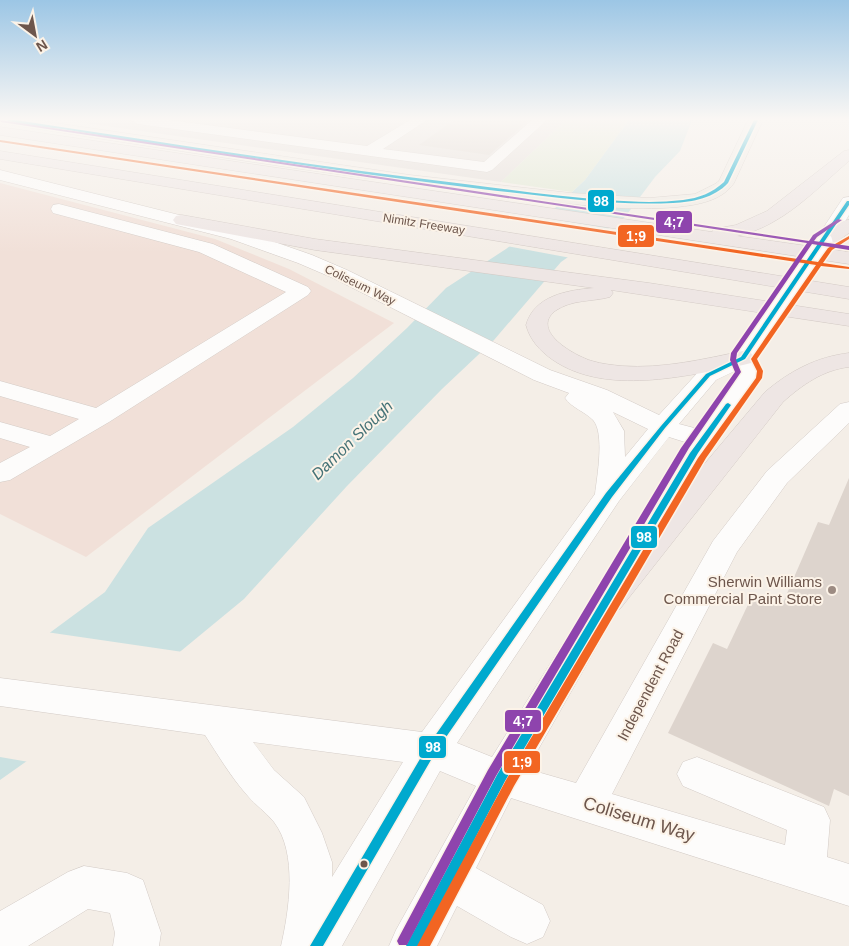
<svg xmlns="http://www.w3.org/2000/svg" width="849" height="946" font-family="Arial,sans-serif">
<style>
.commercial{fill:#f1e0d8}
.industrial{fill:#e5ded9}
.green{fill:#e1e8d3}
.water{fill:#cbe1e1}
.pier{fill:#f4eee7}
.building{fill:#ddd4cd}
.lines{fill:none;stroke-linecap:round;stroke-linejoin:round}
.minor-casing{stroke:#d3cbc6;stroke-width:1}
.major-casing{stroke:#d3cac5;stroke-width:1}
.highway-casing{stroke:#d3cac5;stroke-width:1}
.minor{fill:#fdfcfb;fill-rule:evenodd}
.major{fill:#f0ebe4;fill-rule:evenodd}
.highway{fill:#eee6e4;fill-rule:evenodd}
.minor-bridge-casing{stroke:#d3cbc6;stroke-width:21;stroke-linecap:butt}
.minor-bridge{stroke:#fdfcfb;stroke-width:19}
.bus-1-casing{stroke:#fcf3e8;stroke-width:3}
.bus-2-casing{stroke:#fcf3e8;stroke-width:3}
.bus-3-casing{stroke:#fcf3e8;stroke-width:3}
.bus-1{fill:#00a9ce;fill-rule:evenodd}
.bus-2{fill:#f26522;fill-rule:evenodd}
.bus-3{fill:#8e44ad;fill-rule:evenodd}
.poi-dot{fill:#9c8b82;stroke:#fcf3e8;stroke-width:2}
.bus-dot{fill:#6d564c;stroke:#fcf3e8;stroke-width:2}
.labels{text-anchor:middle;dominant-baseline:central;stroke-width:4;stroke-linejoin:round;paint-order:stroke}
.far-street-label{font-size:12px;fill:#6d564c;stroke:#fcf3e8}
.poi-label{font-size:15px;fill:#6d564c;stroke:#fcf3e8;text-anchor:end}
.street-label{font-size:15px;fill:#6d564c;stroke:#fcf3e8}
.water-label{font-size:16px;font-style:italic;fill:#457377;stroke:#fcf3e8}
.near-street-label{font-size:18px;fill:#6d564c;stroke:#fcf3e8}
.line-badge{stroke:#fcf3e8;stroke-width:2}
.badge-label{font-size:14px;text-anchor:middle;font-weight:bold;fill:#fff}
</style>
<rect width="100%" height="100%" fill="#f4eee7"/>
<path class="commercial" d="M0,183L215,239L289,269L394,323L86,557L0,514Z"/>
<path class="industrial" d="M64,120H566L501,182Z"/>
<path class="green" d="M566,120H629L585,180L572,192L501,182Z"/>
<path class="water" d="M629,120H692L680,151L655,177L625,217L561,262L494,340L442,389L347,486L244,599L170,660L0,780V660L40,640L105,592L148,528L293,427L353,378L407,328L446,288L506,249L537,225L585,180Z"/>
<g class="pier">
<path d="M541,217L612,229L571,258L506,246Z"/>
<path d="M46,632L183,652L29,762L0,757V657Z"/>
</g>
<g class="building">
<path d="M454,120H529L489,155L419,145Z"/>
<path d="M849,478V796L834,789L829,806L668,733L713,643L727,649L753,594L782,605L818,522L829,525Z"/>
</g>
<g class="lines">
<defs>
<g id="minor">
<path d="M131,120H169L367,146L410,120H427L383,149L484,162L532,120H547L492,170L487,172L138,124Z"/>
<path d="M0,170L243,231L312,255L347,270L550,370L607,390L659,415L700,370L735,353L758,322L766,321L774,322L777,327L755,358L762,373L707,453L527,769L576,783L713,541L767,471L840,404L849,402V423L787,483L737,552L612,794L785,845L787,830L683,786L677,774L683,762L697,757L824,807L830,820L827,857L849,864V906L511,798L476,868L543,905L550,921L543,937L527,944L511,937L457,906L437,946H389L396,930L476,786L440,771L342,946H281C289,911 298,853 274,822C266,812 255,805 247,795C231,777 218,755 205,735L0,706V678L422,732L595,494C597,477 605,433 593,420C584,411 572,408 565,398L569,393L534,380L333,278L298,263L231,239L0,180ZM737,370L738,373L698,429L679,424L716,380ZM613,412L648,429L625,457L624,431ZM669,437L688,443L492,757L457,743L619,501ZM253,742L403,762L332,877V862L322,833L304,797L274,770Z"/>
<path d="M849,197V215L832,242L829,246L823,247L817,246L814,242L843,198Z"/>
<path d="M59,204L213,244L308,287L311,291L308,295L109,422L10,480L0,482V463L30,447L0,438V422L50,436L79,419L0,396V381L96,408L286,292L199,252L53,213L51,209L53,205Z"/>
<path d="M84,866L127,873L143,880L161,933L159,946H113L115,933L110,913L88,909L28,946H0V911L68,872Z"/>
</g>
<path id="major" d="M0,120H35L410,175L571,193L649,198L695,194L715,184L719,181L747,122L749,120H763L734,183C722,201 697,205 677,207C609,213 540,199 474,191C318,174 162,148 7,124Z"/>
<g id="highway">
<path d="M0,127L712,232L714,229L736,225L767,211L844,151L849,150V161C815,190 783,226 737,236L849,252V264L0,135Z"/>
<path d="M0,151L849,287V299L0,159Z"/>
<path d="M182,215L315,239L649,283L849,314V326L611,290L613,293L610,297C592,302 572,299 555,311C530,331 575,356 592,361C602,364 612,365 622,366C663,369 704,359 743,351L751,353L754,358L751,363L743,365C685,376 606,396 553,360C540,351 530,340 526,325C534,296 567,290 594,288L315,250L176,224L173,220L176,216Z"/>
<path d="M849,220V233C839,240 829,249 817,246L814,242L817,238L843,221Z"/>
<path d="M849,353V367C823,370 802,385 783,402L620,609L608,613L596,609L592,601L596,593L765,392C790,371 816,357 849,353Z"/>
</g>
</defs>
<use href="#minor" class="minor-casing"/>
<use href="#major" class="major-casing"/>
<use href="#highway" class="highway-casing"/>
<use href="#minor" class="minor"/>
<use href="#major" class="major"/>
<use href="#highway" class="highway"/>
<defs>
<path id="minor-bridge" d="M766,327L823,242"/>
</defs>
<use href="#minor-bridge" class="minor-bridge-casing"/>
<use href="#minor-bridge" class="minor-bridge"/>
<defs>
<g id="bus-1">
<path d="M6,120H16C165,143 315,166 465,184C513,190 560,197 608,200C633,202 658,203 683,200C699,198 712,193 724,182L754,120H758L728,183C714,198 693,202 673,203C608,206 545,196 481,189C383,177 286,163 189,149C147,143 104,136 62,129C45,127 22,126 6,120Z"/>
<path d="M847,201H849V205L745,359L710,376L665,428L612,497L435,753L323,946H310L427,747L606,493L661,426L706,374L741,357Z"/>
<path d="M728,403L731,405L698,453L505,781L419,946H406L497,775L690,453L726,404Z"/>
</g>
<path id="bus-2" d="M0,140L818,262L828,248L849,236V239L832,250L823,263L849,267V269L821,266L757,359L763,371L762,378L706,458L514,786L430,946H417L506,780L698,458L756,378L757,371L751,359L816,265L0,142Z"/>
<path id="bus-3" d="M0,120L809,241L813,235L838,219L842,220L817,237L814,241L849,246V250L812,244L737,353L736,360L741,372L689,448L496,776L407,945H399L397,941L399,937L488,770L681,448L735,372L730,360L731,353L807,243L1,122Z"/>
</defs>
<use href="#bus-1" class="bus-1-casing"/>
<use href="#bus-2" class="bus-2-casing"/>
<use href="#bus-3" class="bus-3-casing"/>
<use href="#bus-1" class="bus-1"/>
<use href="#bus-2" class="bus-2"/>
<use href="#bus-3" class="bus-3"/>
</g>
<linearGradient id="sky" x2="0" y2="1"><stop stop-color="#9cc6e5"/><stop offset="0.47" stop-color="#faf7f4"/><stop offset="1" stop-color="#faf7f4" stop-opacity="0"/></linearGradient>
<rect width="849" height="253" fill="url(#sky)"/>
<circle class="poi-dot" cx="832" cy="590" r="5"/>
<circle class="bus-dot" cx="364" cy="864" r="4.5"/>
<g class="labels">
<g class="far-street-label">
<text transform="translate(424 224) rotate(9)">Nimitz Freeway</text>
<text transform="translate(360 285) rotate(26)">Coliseum Way</text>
</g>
<g class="poi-label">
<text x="822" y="581">Sherwin Williams<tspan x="822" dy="17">Commercial Paint Store</tspan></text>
</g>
<g class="street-label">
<text transform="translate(650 685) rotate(-62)">Independent Road</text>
</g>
<g class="water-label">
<text transform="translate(352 440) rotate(-44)">Damon Slough</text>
</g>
<g class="near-street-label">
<text transform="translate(639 819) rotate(17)">Coliseum Way</text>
</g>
</g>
<g class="line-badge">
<rect x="587" y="189" width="28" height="24" rx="5" fill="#00a9ce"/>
<rect x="655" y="210" width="38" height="24" rx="5" fill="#8e44ad"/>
<rect x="617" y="224" width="38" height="24" rx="5" fill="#f26522"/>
<rect x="630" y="525" width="28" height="24" rx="5" fill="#00a9ce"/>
<rect x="504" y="709" width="38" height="24" rx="5" fill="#8e44ad"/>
<rect x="418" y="735" width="29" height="24" rx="5" fill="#00a9ce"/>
<rect x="503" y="750" width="38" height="24" rx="5" fill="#f26522"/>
</g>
<g class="badge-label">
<text x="601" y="206">98</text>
<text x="674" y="227">4;7</text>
<text x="636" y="241">1;9</text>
<text x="644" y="542">98</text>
<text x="523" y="726">4;7</text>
<text x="433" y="752">98</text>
<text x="522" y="767">1;9</text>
</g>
<g transform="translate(35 35) rotate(148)" stroke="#fcf3e8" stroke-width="4" paint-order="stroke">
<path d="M0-4L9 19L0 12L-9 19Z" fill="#6d564c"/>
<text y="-8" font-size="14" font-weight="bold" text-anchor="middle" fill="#6d564c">N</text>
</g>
</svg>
